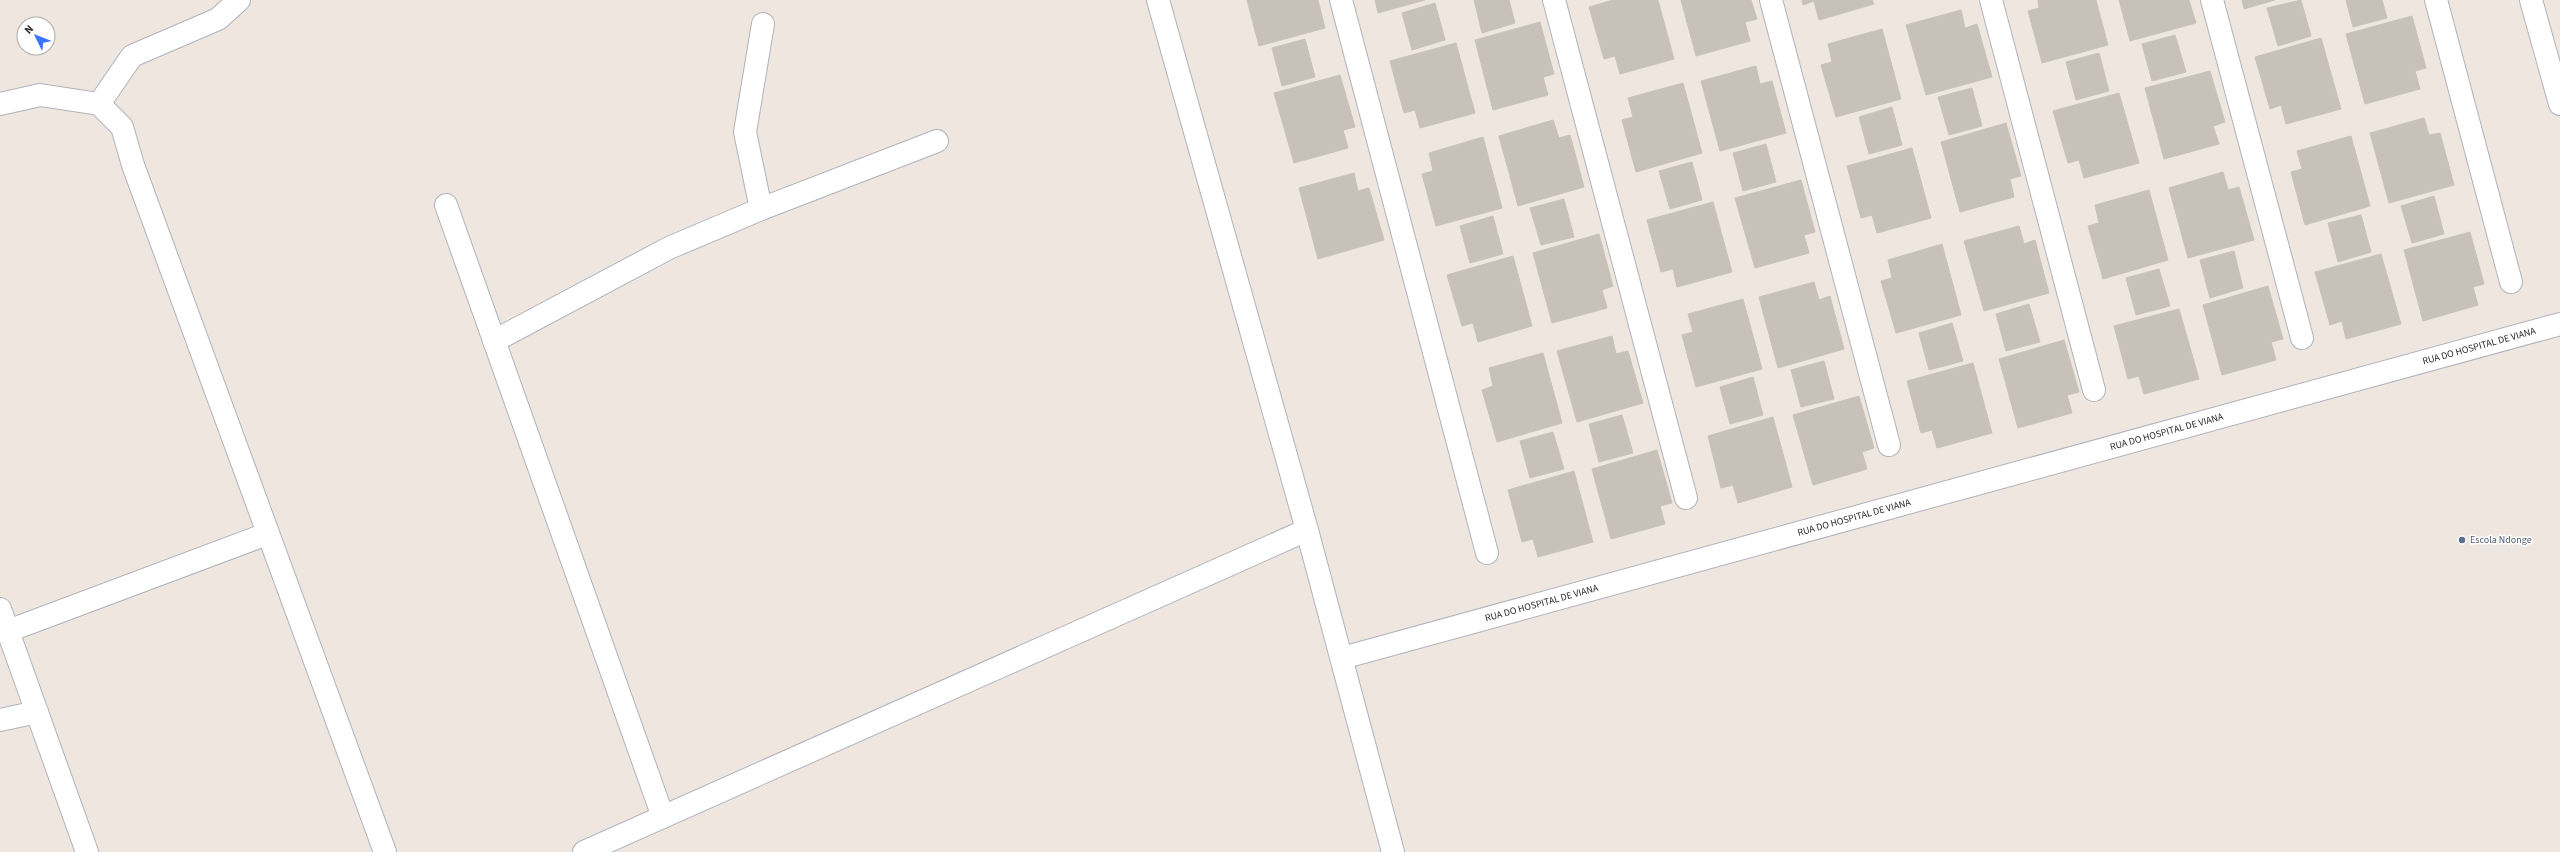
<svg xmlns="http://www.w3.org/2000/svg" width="2560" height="852" font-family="'Source Sans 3',sans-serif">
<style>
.building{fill:#c7c1ba;stroke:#cac2b8}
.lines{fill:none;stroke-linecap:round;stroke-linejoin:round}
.minor-casing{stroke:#afb3bd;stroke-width:24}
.minor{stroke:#fff;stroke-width:22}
.service-dot{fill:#5c6f8a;stroke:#fff;stroke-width:1.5}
.labels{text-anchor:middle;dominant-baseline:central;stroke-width:3;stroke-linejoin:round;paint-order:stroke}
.street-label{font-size:10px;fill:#2d2d2d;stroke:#fff}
.service-label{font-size:10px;fill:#4e5e75;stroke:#fff;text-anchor:start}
</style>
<rect width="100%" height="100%" fill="#eee6df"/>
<g class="building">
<path d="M1247,0H1318L1325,28L1259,46Z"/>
<path d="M1375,0H1425L1378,13Z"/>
<path d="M1474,0H1509L1515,23L1482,33Z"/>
<path d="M1613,0H1658L1674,59L1620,74L1615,56L1604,59L1589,7Z"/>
<path d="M1681,0H1751L1757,19L1745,22L1750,41L1696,56Z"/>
<path d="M1802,0H1872L1874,4L1819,20L1814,1L1803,5Z"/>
<path d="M2038,0H2096L2108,45L2042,63L2028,11L2039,8Z"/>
<path d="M2119,0H2189L2196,23L2130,41Z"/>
<path d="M2242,0H2275L2244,9Z"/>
<path d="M2301,0L2311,36L2278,46L2267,8Z"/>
<path d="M2346,0H2382L2387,18L2353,27Z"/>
<path d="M1435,3L1445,40L1412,50L1402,13Z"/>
<path d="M1961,10L1965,28L1977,24L1992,77L1926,95L1906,25Z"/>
<path d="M2412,16L2426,68L2415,71L2420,89L2365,104L2346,34Z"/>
<path d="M1540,22L1554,74L1543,77L1548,95L1493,110L1475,40Z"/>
<path d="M1882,29L1901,99L1836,117L1821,65L1832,62L1828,44Z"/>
<path d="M2175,35L2186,72L2152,81L2142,44Z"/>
<path d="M2321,38L2341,109L2286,124L2281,105L2270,109L2255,57Z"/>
<path d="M1305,39L1315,77L1282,86L1272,48Z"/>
<path d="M1456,43L1475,113L1420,128L1415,110L1404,113L1390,61Z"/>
<path d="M2099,53L2109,91L2076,100L2066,62Z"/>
<path d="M1756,66L1760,84L1772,81L1786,133L1720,151L1701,81Z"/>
<path d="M2210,71L2225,122L2213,126L2219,144L2164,159L2145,88Z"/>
<path d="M1340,75L1355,127L1343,130L1348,148L1294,163L1274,93Z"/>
<path d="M1683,83L1702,153L1636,172L1622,120L1633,117L1628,98Z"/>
<path d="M1972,88L1982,126L1949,135L1938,97Z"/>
<path d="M2119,93L2139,163L2084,178L2079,160L2068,163L2053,111Z"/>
<path d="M1892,107L1902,145L1869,154L1859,117Z"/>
<path d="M2424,118L2429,135L2440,133L2454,185L2389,203L2370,133Z"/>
<path d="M1553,120L1559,138L1570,135L1584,187L1518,206L1499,136Z"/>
<path d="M2006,123L2021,176L2010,179L2014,197L1960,212L1941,142Z"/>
<path d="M2351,136L2370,206L2305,225L2291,172L2302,169L2297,151Z"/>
<path d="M1483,137L1502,208L1436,226L1422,174L1433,171L1429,153Z"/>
<path d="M1766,144L1776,182L1743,191L1733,153Z"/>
<path d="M1912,148L1931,218L1877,233L1872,215L1861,218L1847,166Z"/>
<path d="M1692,162L1702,200L1670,209L1659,171Z"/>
<path d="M2223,172L2228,190L2239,187L2254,240L2188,258L2169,188Z"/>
<path d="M1354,173L1358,191L1369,188L1384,240L1318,259L1299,188Z"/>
<path d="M1801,180L1815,232L1804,235L1809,253L1755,268L1735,198Z"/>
<path d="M2149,190L2168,260L2103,279L2088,226L2099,223L2095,205Z"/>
<path d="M2434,196L2444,234L2412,243L2401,206Z"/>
<path d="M1564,199L1574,237L1541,245L1530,208Z"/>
<path d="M1713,202L1732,272L1677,287L1673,269L1661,272L1647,220Z"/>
<path d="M2361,215L2371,252L2338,262L2328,223Z"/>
<path d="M1493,216L1503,254L1470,263L1460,226Z"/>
<path d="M2019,226L2024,244L2035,240L2049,293L1984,311L1964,241Z"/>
<path d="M2470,232L2484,284L2473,287L2478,305L2423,321L2404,250Z"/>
<path d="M1599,234L1613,286L1602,290L1607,308L1552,323L1533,253Z"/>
<path d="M1942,244L1961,315L1896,333L1881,281L1892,278L1888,260Z"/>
<path d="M2234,251L2243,288L2210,298L2200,260Z"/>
<path d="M2381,254L2401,324L2346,339L2342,321L2330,325L2315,272Z"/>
<path d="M1513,256L1532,326L1478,342L1473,323L1462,326L1447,275Z"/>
<path d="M2159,269L2170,306L2136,315L2126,278Z"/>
<path d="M1814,282L1819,300L1830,296L1844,349L1778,368L1759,297Z"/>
<path d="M2268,286L2283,339L2271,342L2276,360L2222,375L2203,305Z"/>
<path d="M1743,299L1762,369L1696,387L1682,335L1693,332L1688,314Z"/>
<path d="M2029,304L2040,342L2006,351L1996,314Z"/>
<path d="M2179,309L2199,379L2144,394L2139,376L2128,379L2114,326Z"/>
<path d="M1952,323L1963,361L1929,370L1919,333Z"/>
<path d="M1612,336L1616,354L1628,351L1643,403L1577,422L1557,351Z"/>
<path d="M2064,340L2079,392L2067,395L2072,413L2018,428L1999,359Z"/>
<path d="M1543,353L1562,423L1497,442L1482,390L1493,386L1489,368Z"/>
<path d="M1824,361L1834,399L1801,407L1791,370Z"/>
<path d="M1973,363L1992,433L1937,448L1932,430L1921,433L1907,381Z"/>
<path d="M1753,377L1763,415L1730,424L1720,387Z"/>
<path d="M1859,396L1874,448L1862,452L1867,469L1813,485L1793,415Z"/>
<path d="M1622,415L1633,453L1599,462L1589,424Z"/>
<path d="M1773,417L1792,487L1738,503L1733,485L1721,488L1708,436Z"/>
<path d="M1553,432L1564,469L1530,478L1520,441Z"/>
<path d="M1657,450L1672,503L1660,506L1665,524L1611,539L1592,469Z"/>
<path d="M1574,471L1593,542L1538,557L1533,539L1522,542L1508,490Z"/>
</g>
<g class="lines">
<defs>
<g id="minor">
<path d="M1158,0L1307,530L1393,852"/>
<path d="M1341,0L1487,553"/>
<path d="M1554,0L1686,498"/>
<path d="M1771,0L1889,445"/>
<path d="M1991,0L2094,390"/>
<path d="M2212,0L2302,338"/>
<path d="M2436,0L2511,282"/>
<path d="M2531,0L2560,104"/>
<path d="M0,104L40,95L99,104L122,127L133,165L385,852"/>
<path d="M99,104L132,56L218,19L239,0"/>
<path d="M446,205L663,817"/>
<path d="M761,209L745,132L763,24"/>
<path d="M494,341L669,248L761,209L937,141"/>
<path d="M0,609L87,852"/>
<path d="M8,631L267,534"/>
<path id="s1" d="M1342,658L2560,324"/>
<path d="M0,720L37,712"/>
<path d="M584,852L1307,530"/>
</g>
</defs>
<use href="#minor" class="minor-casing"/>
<use href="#minor" class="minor"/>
</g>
<circle class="service-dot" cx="2462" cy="540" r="4"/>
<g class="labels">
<g class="street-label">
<text stroke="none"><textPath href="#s1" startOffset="1179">RUA DO HOSPITAL DE VIANA</textPath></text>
<text stroke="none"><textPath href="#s1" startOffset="855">RUA DO HOSPITAL DE VIANA</textPath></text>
<text stroke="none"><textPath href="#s1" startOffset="531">RUA DO HOSPITAL DE VIANA</textPath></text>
<text stroke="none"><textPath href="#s1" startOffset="207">RUA DO HOSPITAL DE VIANA</textPath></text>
</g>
<g class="service-label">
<text x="2470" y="540">Escola Ndonge</text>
</g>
</g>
<g transform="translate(36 36) rotate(313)"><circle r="19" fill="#ffffff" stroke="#ababab"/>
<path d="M0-3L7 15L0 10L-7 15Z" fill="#3b74ff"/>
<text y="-6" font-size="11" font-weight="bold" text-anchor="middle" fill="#2d2d2d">N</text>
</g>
</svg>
